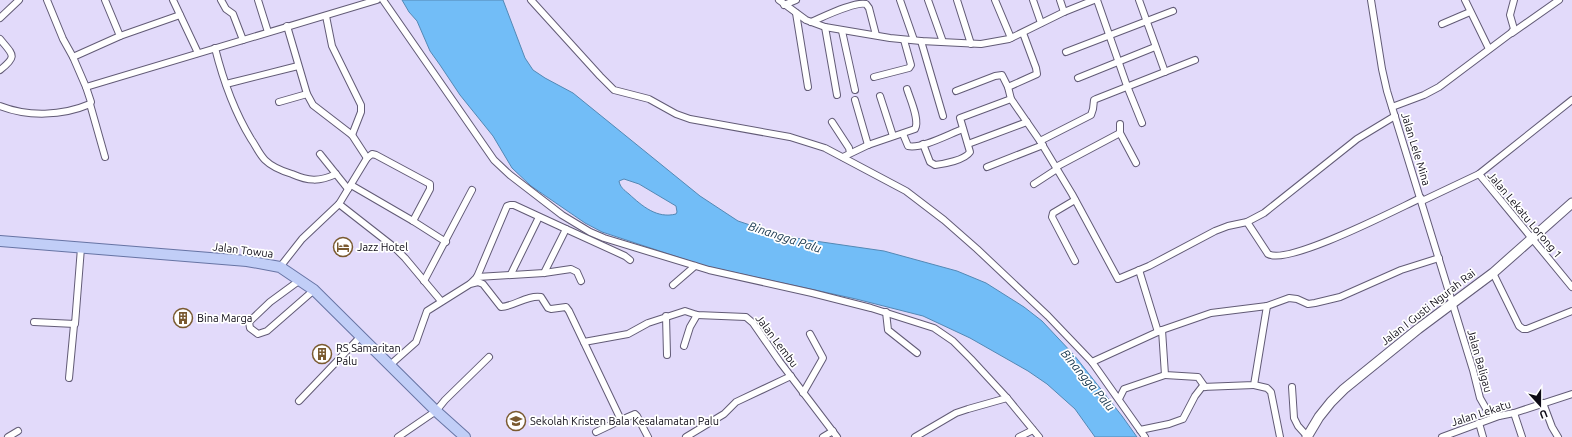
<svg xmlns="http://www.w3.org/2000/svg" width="1572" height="437" font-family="Ubuntu,sans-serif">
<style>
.water{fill:#72bdf7;stroke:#5488b4;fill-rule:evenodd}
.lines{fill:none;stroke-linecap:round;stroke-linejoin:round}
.minor-casing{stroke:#625b76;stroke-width:8}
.secondary-casing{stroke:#625b76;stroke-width:11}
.primary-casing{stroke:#6774a4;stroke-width:12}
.minor{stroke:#fff;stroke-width:6}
.secondary{stroke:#fff;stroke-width:9}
.primary{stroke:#c1cef7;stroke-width:10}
.labels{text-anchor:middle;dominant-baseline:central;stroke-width:3.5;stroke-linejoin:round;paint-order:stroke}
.street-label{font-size:11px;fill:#0e0b16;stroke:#fff}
.poi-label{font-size:11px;fill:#0e0b16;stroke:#fff;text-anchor:start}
.water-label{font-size:12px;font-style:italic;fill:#13334a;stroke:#fff}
</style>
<rect width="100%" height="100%" fill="#e2dafa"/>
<path class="water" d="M402,0H503L525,58L533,70L545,78L573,93L700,196L738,221L777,234L801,239L884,251L957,271L986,283L1024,307L1042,321L1074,355L1122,416L1137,437H1095L1075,409L1047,384L1028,371L970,338L923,316L856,299L705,266L602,232L585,223L531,186L512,168L493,136L460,95L440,65L430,51L417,21L409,12ZM624,179L639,184L676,206L677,212L676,214C657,219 642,206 629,194C624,190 620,187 619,181Z"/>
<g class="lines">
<defs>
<g id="minor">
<path d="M47,0L63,39L73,57L86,87L377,0"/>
<path d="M105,0L120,36"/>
<path d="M173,0L198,53"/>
<path d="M221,0L226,9L233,14L243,40"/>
<path d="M258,0L268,32"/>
<path d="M383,0L494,160L510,175L562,215L590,232L604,238L709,270L812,293L871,308L934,328L953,341L971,359L1007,398L1039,437"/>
<path d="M531,0L600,76L614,90L649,99L676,114L690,119L790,137L825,148L906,191L944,220L977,249L1048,316L1092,362L1145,437"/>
<path d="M779,0L806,20L825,27L890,38L921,41L981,44L1009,39L1064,12L1094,0"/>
<path d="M900,0L914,40"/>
<path d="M928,0L943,42"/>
<path d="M957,0L971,44"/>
<path d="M995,0L1011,38"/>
<path d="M1033,0L1041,23"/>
<path d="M1060,0L1064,12"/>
<path d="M1097,0L1127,86L1142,123"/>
<path d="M1139,0L1165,72"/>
<path d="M1371,0L1382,69L1387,91L1473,370L1480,398L1488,412L1499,416"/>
<path d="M1465,0L1489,49"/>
<path d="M784,5L796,0"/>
<path d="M796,13L808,87"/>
<path d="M326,16L332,46L361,105V112L352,135"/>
<path d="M0,18L19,0"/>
<path d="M811,22C823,17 855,1 866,4L869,8L876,35"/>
<path d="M1442,24L1470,12"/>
<path d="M287,26L307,94L313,105L352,135L367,158"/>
<path d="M825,27L837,95"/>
<path d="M842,31L855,90"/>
<path d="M1512,33L1559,0"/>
<path d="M0,39C13,55 18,56 0,70"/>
<path d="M921,41L943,116"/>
<path d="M215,48C223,80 234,111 251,139C256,146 259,154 265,160C272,167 282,171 292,174C308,181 319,182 336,174"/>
<path d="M1066,52L1173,11"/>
<path d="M73,57L120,36L180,15"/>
<path d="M874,77L909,68L911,65L904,40"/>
<path d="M1078,78L1155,47"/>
<path d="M226,84L298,66"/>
<path d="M1008,87L1037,74L1036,68L1023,33"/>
<path d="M956,91L995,76L1002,75L1008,87L1011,99L1040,141L1072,194L1118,279L1149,266L1215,231L1228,226L1247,222L1264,213L1357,139L1395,116"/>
<path d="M880,96L893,136"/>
<path d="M855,100L868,145"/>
<path d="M279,102L307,94"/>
<path d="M90,104L105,157"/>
<path d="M0,106C28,117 62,116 90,104L91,102L86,87"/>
<path d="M1392,107L1424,95L1439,87L1511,33L1514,29L1510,15L1514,0"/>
<path d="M832,122L849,148L850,153"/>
<path d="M1120,124V133"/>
<path d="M903,134L908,146C922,149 949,134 963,129"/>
<path d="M1040,141L1091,115L1093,109L1094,100L1096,99L1195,60"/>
<path d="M923,144L930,162L935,165C944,164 965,160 970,152L960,118L1011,99"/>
<path d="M968,144L1027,122"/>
<path d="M320,154L348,189"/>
<path d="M843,157L868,145L915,129C920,120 910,99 907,89"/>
<path d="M987,167L1043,145"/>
<path d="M1056,167L1120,133L1136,163"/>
<path d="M1479,174L1572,287"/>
<path d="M1034,184L1057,169"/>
<path d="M351,185L413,221L446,242"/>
<path d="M1422,201L1479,174L1572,100"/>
<path d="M339,204L394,247L405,258L441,301"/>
<path d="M1247,222L1268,254C1288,266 1397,209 1421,198"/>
<path d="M566,229L625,256L630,260"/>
<path d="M1075,261L1052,217L1053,213L1075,200"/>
<path d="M280,267L302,239L339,204L367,158L372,154L376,155L430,184V189L413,221"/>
<path d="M1139,270L1158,332"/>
<path d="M1493,273L1519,326L1523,329H1527L1572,311"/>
<path d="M511,274L539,217"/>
<path d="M477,277L544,273L571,269L577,272L581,281"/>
<path d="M300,280L270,302L249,322L250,328L258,334L267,331L314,290"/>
<path d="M424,281L472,190"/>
<path d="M471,283L477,277L507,206L510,205H514L566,229L544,273"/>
<path d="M673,285L695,266"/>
<path d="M886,312L888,330L917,353"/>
<path d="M666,316L667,355"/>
<path d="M34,322L75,324L81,248"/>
<path d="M1162,330L1165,375L1198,377L1205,387"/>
<path d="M584,342L628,334L648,323L685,311L697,315L746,317L753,323L780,362L837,437"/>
<path d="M684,346L690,327L697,315"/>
<path d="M1092,362L1162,330L1211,313L1267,306L1289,298L1297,299L1308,304L1315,303L1340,297L1401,270L1439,258"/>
<path d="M390,365L416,342L427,311L470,284L478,282L483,284L501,307C515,306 527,295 541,297L548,308L551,309L566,307L569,311L621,420L635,414L637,416L648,437"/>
<path d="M69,378L74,325"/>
<path d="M1254,385L1267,388L1271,392L1280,437"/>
<path d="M1292,387L1294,418L1298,426L1307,436"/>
<path d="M803,393L823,358L810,334"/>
<path d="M1119,399L1124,389L1165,375"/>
<path d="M299,401L361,336"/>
<path d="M1543,403L1552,427L1558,437"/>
<path d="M1514,413L1522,437"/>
<path d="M1479,423L1483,437"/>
<path d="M1140,430L1169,424L1183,419L1195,396L1202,387L1254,385L1267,306"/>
<path d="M596,432L621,420"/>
<path d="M8,437L18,431"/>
<path d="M398,437L436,411L445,400L489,357"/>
<path d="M686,437L724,414L736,402L791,376"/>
<path d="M823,437L833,431"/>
<path d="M915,437L956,413L968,409L1007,398"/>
<path d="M1019,437L1033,430"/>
<path d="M1442,437L1499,416L1514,413L1572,394"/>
</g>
<path id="secondary" d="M1307,437L1319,417L1331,402L1344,389L1418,329L1493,273L1572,203"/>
<path id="primary" d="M0,241L247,261L280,267L314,290L436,411L465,437"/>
</defs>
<use href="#minor" class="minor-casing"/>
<use href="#secondary" class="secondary-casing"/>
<use href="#primary" class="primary-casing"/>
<use href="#minor" class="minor"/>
<use href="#secondary" class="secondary"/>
<use href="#primary" class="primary"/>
</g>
<defs>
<symbol id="hotel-ring" viewBox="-11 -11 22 22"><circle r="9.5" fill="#fff" stroke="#7a5a30" stroke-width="1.5"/><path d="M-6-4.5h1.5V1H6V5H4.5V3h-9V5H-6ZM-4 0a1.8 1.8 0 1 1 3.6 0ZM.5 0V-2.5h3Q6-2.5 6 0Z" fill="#7a5a30"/></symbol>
<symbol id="building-ring" viewBox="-11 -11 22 22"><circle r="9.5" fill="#fff" stroke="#7a5a30" stroke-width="1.5"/><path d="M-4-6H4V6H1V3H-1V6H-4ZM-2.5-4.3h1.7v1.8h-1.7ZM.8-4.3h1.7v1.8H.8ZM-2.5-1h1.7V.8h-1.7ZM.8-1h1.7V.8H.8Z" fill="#7a5a30"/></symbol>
<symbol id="school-ring" viewBox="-11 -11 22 22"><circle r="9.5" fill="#fff" stroke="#7a5a30" stroke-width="1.5"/><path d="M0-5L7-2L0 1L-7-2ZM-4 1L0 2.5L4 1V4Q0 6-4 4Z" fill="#7a5a30"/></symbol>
</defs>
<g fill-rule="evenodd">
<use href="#hotel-ring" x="332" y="236" width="22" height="22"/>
<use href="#building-ring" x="172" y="307" width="22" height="22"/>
<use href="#building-ring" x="311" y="343" width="22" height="22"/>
<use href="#school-ring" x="505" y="410" width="22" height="22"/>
</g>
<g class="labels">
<g class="street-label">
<text transform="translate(1416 149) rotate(73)">Jalan Lele Mina</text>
<text transform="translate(1525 215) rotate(50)">Jalan Lekatu Lorong 1</text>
<text transform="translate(243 250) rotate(7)">Jalan Towua</text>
<text transform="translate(1428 307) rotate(-38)">Jalan I Gusti Ngurah Rai</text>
<text transform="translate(777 341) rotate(53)">Jalan Lembu</text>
<text transform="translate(1480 361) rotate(74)">Jalan Baligau</text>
<text transform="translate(1481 413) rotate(-18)">Jalan Lekatu</text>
</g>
<g class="poi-label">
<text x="357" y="247">Jazz Hotel</text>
<text x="197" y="318">Bina Marga</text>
<text x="336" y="348">RS Samaritan<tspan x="336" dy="13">Palu</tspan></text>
<text x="530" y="421">Sekolah Kristen Bala Kesalamatan Palu</text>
</g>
<g class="water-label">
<text transform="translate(785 237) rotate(18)">Binangga Palu</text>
<text transform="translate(1088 380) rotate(50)">Binangga Palu</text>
</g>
</g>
<g transform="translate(1540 405) rotate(159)" stroke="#ffffff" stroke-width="3" paint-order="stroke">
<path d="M0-3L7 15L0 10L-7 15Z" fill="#0e0b16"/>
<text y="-6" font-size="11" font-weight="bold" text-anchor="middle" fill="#0e0b16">U</text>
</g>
</svg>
